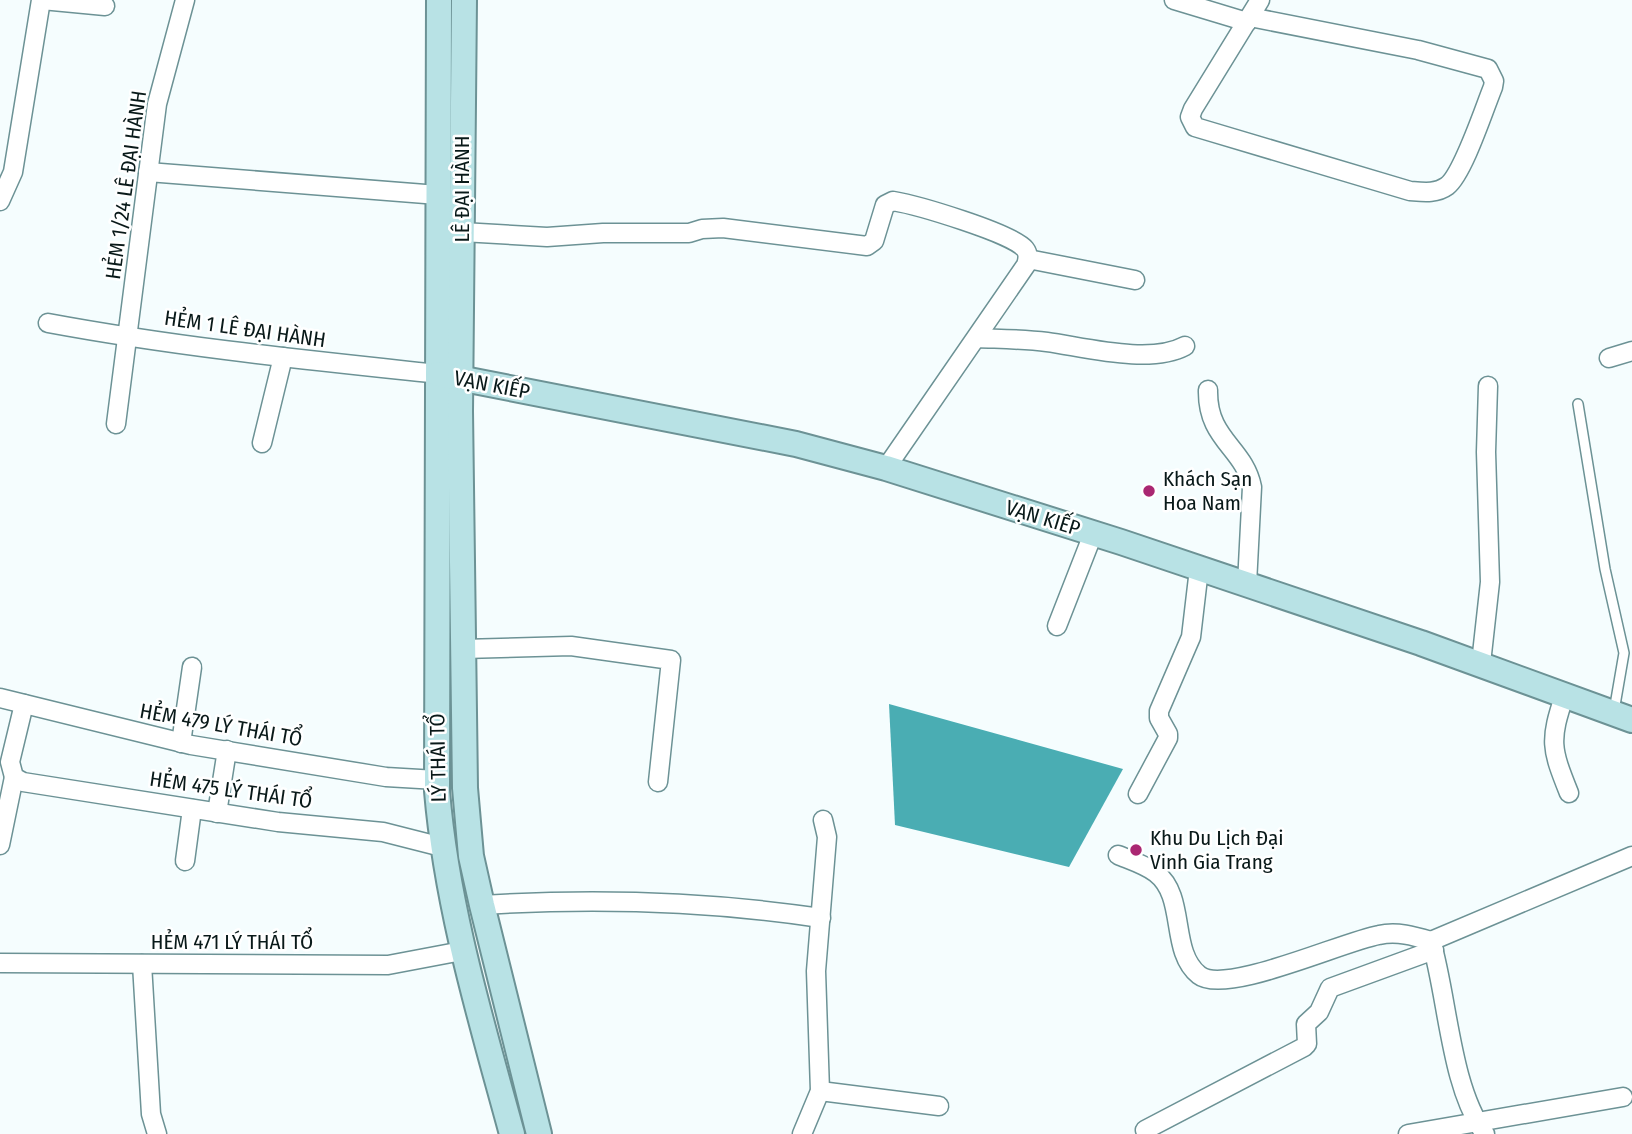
<svg xmlns="http://www.w3.org/2000/svg" width="1632" height="1134" font-family="'Fira Sans Condensed',sans-serif">
<style>
.water{fill:#4aadb3}
.lines{fill:none;stroke-linecap:round;stroke-linejoin:round}
.lane-casing{stroke:#6c9295;stroke-width:12}
.street-casing{stroke:#6c9295;stroke-width:21}
.secondary-casing{stroke:#6c9295;stroke-width:28}
.lane{stroke:#fff;stroke-width:9}
.street{stroke:#fff;stroke-width:18}
.secondary{stroke:#b8e2e5;stroke-width:24}
.poi-dot{fill:#aa2772;stroke:#fff;stroke-width:2.5}
.labels{text-anchor:middle;dominant-baseline:central;stroke-width:5;stroke-linejoin:round;paint-order:stroke}
.street-label{font-size:21px;fill:#091919;stroke:#fff}
.poi-label{font-size:21px;fill:#091919;stroke:#fff;text-anchor:start}
</style>
<rect width="100%" height="100%" fill="#f5fdfe"/>
<path class="water" d="M889,704L1123,769L1069,867L895,825Z"/>
<g class="lines">
<defs>
<path id="lane" d="M1578,404L1605,569L1624,653L1614,711"/>
<g id="street">
<path d="M42,0L105,6"/>
<path d="M1174,0L1247,22"/>
<path d="M1250,17L1418,50L1488,69L1494,81L1493,87C1484,109 1463,174 1447,186C1436,194 1423,192 1410,191L1195,127L1190,117L1193,109L1260,0"/>
<path d="M148,172L438,195"/>
<path d="M0,201L13,172L41,0"/>
<path d="M462,232L547,237L603,233H689L702,229L723,228L867,246L874,241L885,205L893,201C917,205 1012,233 1025,249C1029,254 1028,259 1026,265L886,468"/>
<path d="M1028,259L1135,280"/>
<path d="M48,323C177,347 307,360 438,374"/>
<path d="M977,338C1000,339 1023,339 1047,342C1084,347 1150,365 1185,346"/>
<path d="M1609,358L1632,351"/>
<path d="M1208,390C1207,440 1244,447 1252,487L1247,584"/>
<path d="M116,424L157,104L185,0"/>
<path d="M262,443L283,357"/>
<path d="M1057,626L1093,534"/>
<path d="M463,649L571,646L671,660L658,782"/>
<path d="M1481,663L1490,582L1486,452L1488,386"/>
<path d="M1565,694C1549,741 1551,748 1569,793"/>
<path d="M0,698L191,745L386,777L437,780"/>
<path d="M24,704L10,762L14,777L23,782L278,822L383,832L442,847"/>
<path d="M181,743L192,667"/>
<path d="M1138,794L1168,738V734L1159,718V711L1191,637L1199,569"/>
<path d="M217,813L227,750"/>
<path d="M0,845L14,777"/>
<path d="M1118,855C1130,860 1146,865 1156,873C1187,897 1169,951 1199,975C1225,996 1344,941 1379,935C1397,931 1414,936 1431,941C1448,998 1450,1086 1485,1134"/>
<path d="M185,861L192,809"/>
<path d="M482,905C596,898 707,901 821,918"/>
<path d="M1431,941L1632,856"/>
<path d="M0,963L388,965L462,951"/>
<path d="M142,964L151,1114L157,1134"/>
<path d="M820,1091L939,1106"/>
<path d="M1145,1130L1304,1047L1307,1044L1306,1024L1319,1012L1330,988L1434,950"/>
<path d="M802,1134L820,1091L816,971L827,837L823,820"/>
<path d="M1408,1134L1623,1097"/>
</g>
<g id="secondary">
<path d="M439,0L437,791C447,909 481,1020 512,1134"/>
<path d="M464,0L460,411L465,788L471,856L482,905L539,1134"/>
<path d="M438,374L796,444L886,468L1121,542L1421,643L1632,720"/>
</g>
</defs>
<use href="#lane" class="lane-casing"/>
<use href="#street" class="street-casing"/>
<use href="#secondary" class="secondary-casing"/>
<use href="#lane" class="lane"/>
<use href="#street" class="street"/>
<use href="#secondary" class="secondary"/>
</g>
<g class="poi-dot">
<circle cx="1149" cy="491" r="7"/>
<circle cx="1136" cy="850" r="7"/>
</g>
<g class="labels">
<g class="street-label">
<text transform="translate(126 185) rotate(-82)">HẺM 1/24 LÊ ĐẠI HÀNH</text>
<text transform="translate(462 189) rotate(-90)">LÊ ĐẠI HÀNH</text>
<text transform="translate(245 329) rotate(8)">HẺM 1 LÊ ĐẠI HÀNH</text>
<text transform="translate(492 385) rotate(11)">VẠN KIẾP</text>
<text transform="translate(1043 518) rotate(17)">VẠN KIẾP</text>
<text transform="translate(221 725) rotate(10)">HẺM 479 LÝ THÁI TỔ</text>
<text transform="translate(438 758) rotate(-91)">LÝ THÁI TỔ</text>
<text transform="translate(231 790) rotate(8)">HẺM 475 LÝ THÁI TỔ</text>
<text x="232" y="942">HẺM 471 LÝ THÁI TỔ</text>
</g>
<g class="poi-label">
<text x="1163" y="479">Khách Sạn<tspan x="1163" dy="24">Hoa Nam</tspan></text>
<text x="1150" y="838">Khu Du Lịch Đại<tspan x="1150" dy="24">Vinh Gia Trang</tspan></text>
</g>
</g>
</svg>
